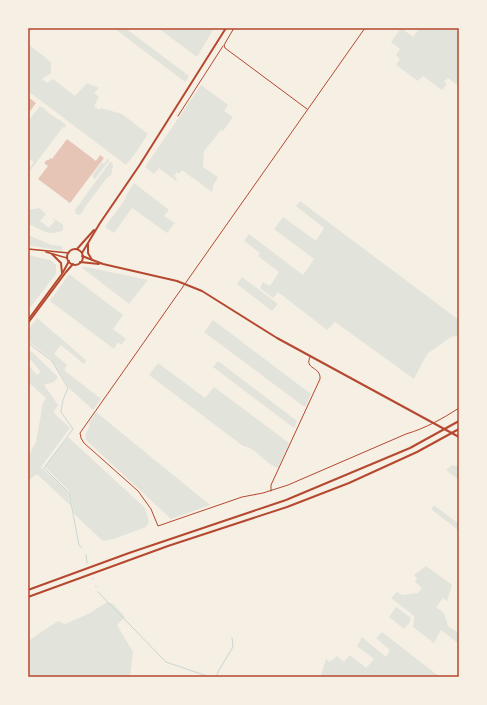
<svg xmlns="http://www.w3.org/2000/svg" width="487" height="705" font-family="'Exo 2',sans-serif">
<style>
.green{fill:#e2e4dc}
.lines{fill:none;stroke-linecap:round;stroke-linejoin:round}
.stream{stroke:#c9d6d2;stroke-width:1}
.building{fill:#e6c5b7}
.minor{stroke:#b5482f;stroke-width:1}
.secondary{stroke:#b5482f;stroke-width:1.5}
.primary{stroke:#b5482f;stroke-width:2}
.motorway{stroke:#b5482f;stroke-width:2}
.neatline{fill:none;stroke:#b5482f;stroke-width:1.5}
</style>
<rect width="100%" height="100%" fill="#f6efe4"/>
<g class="green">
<path d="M114,28H125L189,76L185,82Z"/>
<path d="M158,28H214L197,57Z"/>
<path d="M401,28L413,37L419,29L418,28H453L459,32V62L453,63H459V82L456,84L448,78L444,82L447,84L442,90L423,76L418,81L396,65L400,59L396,55L400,49L391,42Z"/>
<path d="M28,44L51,62V73L42,79L47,83L53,79L75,96L87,83L99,88L94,93L99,97L94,106L99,110L101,108L122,114L148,134L137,151L126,165L28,91Z"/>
<path d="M201,85L228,105L224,111L233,117L223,131L221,130L204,151L203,167L218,177L214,184L212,192L182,170L179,174L177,172L174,176L177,179L176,181L159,168L154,174L145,167Z"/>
<path d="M40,106C45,108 48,113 53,116C58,119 63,121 66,126L64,128L63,127L29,172L30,174L28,173V170L34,162L28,158V121Z"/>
<path d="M108,158L109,161L95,179L92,176L102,162L104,164Z"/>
<path d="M110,162H112L113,166L111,175L106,179L85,207L82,213L79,215L76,214L75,210Z"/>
<path d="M134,183L169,210L164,216L175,223L167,233L132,208L114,233L105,227L124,201L126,196Z"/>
<path d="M300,201L459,320V335L451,337L427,354L414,379L335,322L327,330L278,292L273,298L260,288L263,282L270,286L279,272L258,256L260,253L244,241L249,234L303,275L314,259L274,229L283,217L316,241L324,228L296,206Z"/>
<path d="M39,208L46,214L40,221L49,228L55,221L52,217L63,225V230C49,238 40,228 28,224V210Z"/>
<path d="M28,235L52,245L62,246V251L28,245Z"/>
<path d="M28,255L50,260L56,265V274L28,310Z"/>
<path d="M81,267H87L148,280L129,304Z"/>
<path d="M69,274L123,315L113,329L126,339L121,345L118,342L114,349L50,301Z"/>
<path d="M242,277L278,304L272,311L237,284Z"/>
<path d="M37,318L86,360L84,364L61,345L54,354L67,365L64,370L101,399L93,410L69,388L52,360L28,341V330Z"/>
<path d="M213,320L311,394L306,406H303L204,332Z"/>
<path d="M28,350L30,352L31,351L58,377L54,382L44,385L58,405L54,411V413L70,428L41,467L67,491L71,506L37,474L28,481V457L36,442L43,403L46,398L28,382V365L37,375L41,372L28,357Z"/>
<path d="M218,361L297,421L294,428L213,367Z"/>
<path d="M158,363L205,398L214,387L289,443L278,468C265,464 257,448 243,446L149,375Z"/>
<path d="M96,412L210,505L171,519L86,440L85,435L90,425L88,424Z"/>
<path d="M68,437L145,508L149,522L146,527L114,539L103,541L74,514L69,491L45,467Z"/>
<path d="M452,465L457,466L459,467V480L446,470Z"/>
<path d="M434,505L459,524L458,530L431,509Z"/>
<path d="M426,566L452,585L447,601L443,598L436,607L444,613L448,626L459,633V644L441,630L434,643L413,627L414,616L391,598L397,592L402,595L418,593L422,588L415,582L417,578L414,575Z"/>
<path d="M107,602L113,604L125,617L117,625L133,652L130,677H28V641L58,621L65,624L90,613Z"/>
<path d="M396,607L411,618L410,622L404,629L389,617Z"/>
<path d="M382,632L440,677H322L321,675L326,659L330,662L337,656L344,662L350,655L366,668L374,659L357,646L362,637L386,657L390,650L376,638Z"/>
</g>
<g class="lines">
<g class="stream">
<path d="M28,343L52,361L68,388L63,400L61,412L73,429L44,468L69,493L79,545L82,548"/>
<path d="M86,555L87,563"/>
<path d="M93,578V579"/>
<path d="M96,586V587"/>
<path d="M98,592L166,662L210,677"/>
<path d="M216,677L219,670L233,647L232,638"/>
</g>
</g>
<g class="building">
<path d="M28,97L36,103L28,114Z"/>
<path d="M67,139L96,161L100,155L104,158L70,203L38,179L48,166L44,163L47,160H49L50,158L52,159Z"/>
</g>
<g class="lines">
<g class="minor">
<path d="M234,28L224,45L225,48L307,109"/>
<path d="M365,28L80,433L81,438L84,443L138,491L151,509L158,526L242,497L263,493L288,485L406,434C426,428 442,419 459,408"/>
<path d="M178,116L223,46"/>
<path d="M271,491V485L320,379C321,366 304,370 310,357"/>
</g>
<g class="secondary">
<path d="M28,249L69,253"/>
<path d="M46,252L67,258"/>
</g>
<g class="primary">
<path d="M88,244V253L92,260"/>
<path d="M77,249L94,230"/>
<circle cx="75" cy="257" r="8"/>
<path d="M82,253L100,223L139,166L226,28"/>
<path d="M52,254L61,263L62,273"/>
<path d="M82,256L103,264L177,281L202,291L277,338L459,437"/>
<path d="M80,262L99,264"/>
<path d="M28,320L62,274L69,261"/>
<path d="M28,323L66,272L73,264"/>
</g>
<g class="motorway">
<path d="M28,590L129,553L286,500L410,448L459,421"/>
<path d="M28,597L168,546L287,507L349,483L417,452L459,429"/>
</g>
</g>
<rect width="487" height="705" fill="none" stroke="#f6efe4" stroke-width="58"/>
<rect x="29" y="29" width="429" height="647" class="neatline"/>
</svg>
